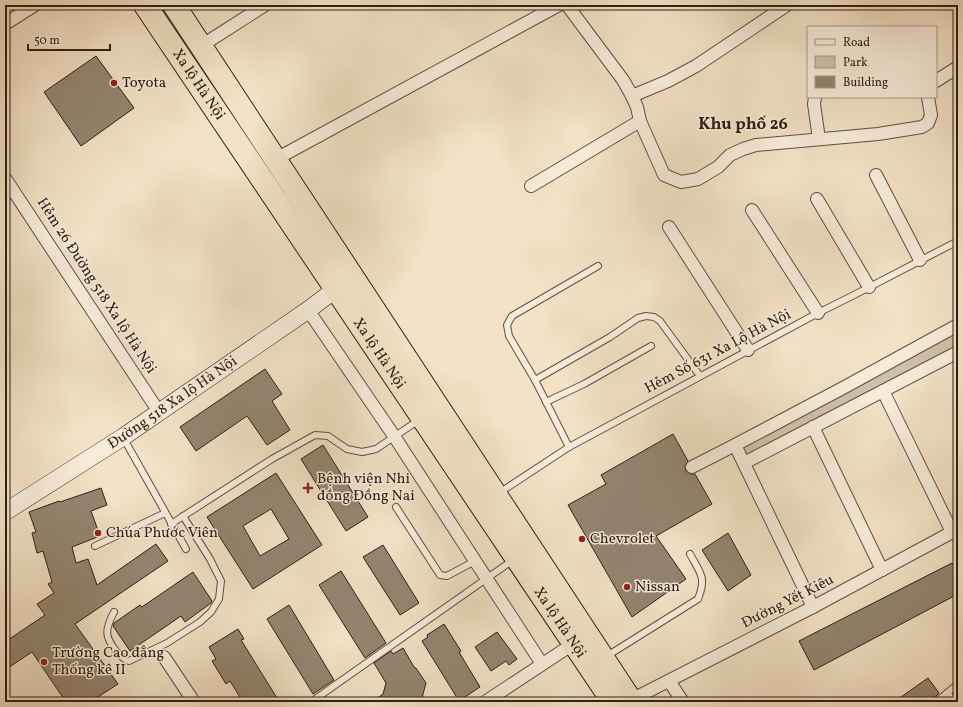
<svg xmlns="http://www.w3.org/2000/svg" width="963" height="707" font-family="Vollkorn,serif">
<style>
.green{fill:#d1c1a8;stroke:#7f705e}
.building{fill:#948571;stroke:#2d2015;fill-rule:evenodd}
.lines{fill:none;stroke-linecap:round;stroke-linejoin:round}
.lane-casing{stroke:#5e5041;stroke-width:8}
.street-casing{stroke:#5e5041;stroke-width:14}
.secondary-casing{stroke:#2d2015;stroke-width:18}
.highway-casing{stroke:#2d2015;stroke-width:24}
.lane{stroke:#f7ecda;stroke-width:6}
.street{stroke:#f7ecda;stroke-width:12}
.secondary{stroke:#f7ecda;stroke-width:17}
.highway{stroke:#f3e2c6;stroke-width:22}
.poi-dot{fill:#8f2418;stroke:#f7ecda;stroke-width:1.5}
.labels{text-anchor:middle;dominant-baseline:central;stroke-width:3;stroke-linejoin:round;paint-order:stroke}
.poi-label{font-size:15px;fill:#2d2015;stroke:#f7ecda;text-anchor:start}
.street-label{font-size:15px;fill:#2d2015;stroke:#f7ecda}
.quarter-label{font-size:17px;font-weight:bold;fill:#2d2015;stroke:#f7ecda}
</style>
<rect width="100%" height="100%" fill="#f3e2c6"/>
<filter id="stains"><feTurbulence type="fractalNoise" baseFrequency=".005" numOctaves="4"/><feColorMatrix values="0 0 0 0 .2 0 0 0 0 .09 0 0 0 0 .02 0 0 0 .5 -.17"/></filter>
<radialGradient id="worn" r=".72"><stop offset=".6" stop-color="#630" stop-opacity="0"/><stop offset="1" stop-color="#630" stop-opacity=".3"/></radialGradient>
<path class="green" d="M958,329V347L746,458L740,447Z"/>
<g class="building">
<path d="M96,56L134,108L81,146L44,92Z"/>
<path d="M265,369L282,394L272,401L290,430L267,445L247,416L196,451L180,427Z"/>
<path d="M673,434L688,461L685,466L686,471L691,474H695L712,504L656,536L686,579L632,617L568,505L606,484L601,475Z"/>
<path d="M323,445L368,517L346,531L301,459Z"/>
<path d="M276,473L322,545L253,589L207,517ZM271,509L289,539L260,556L243,526Z"/>
<path d="M101,488L107,505L91,511L100,536L72,547L76,563L88,559L97,585L156,544L168,561L75,624L118,684L90,702H66L32,652L5,670V642L45,615L37,604L54,593L48,584L52,582L43,551L37,553L32,533L36,532L29,512L59,501L60,502Z"/>
<path d="M728,533L751,575L728,591L702,550Z"/>
<path d="M383,545L419,603L400,615L363,557Z"/>
<path d="M952,563L958,570V594L814,670L799,641Z"/>
<path d="M341,571L386,643L365,658L319,585Z"/>
<path d="M193,572L212,601L211,603L185,622L181,616L130,651L113,626L114,623L140,605L142,607Z"/>
<path d="M289,605L334,680L313,694L267,619Z"/>
<path d="M444,624L461,651L459,652L480,687L459,701L422,641L428,637L427,635Z"/>
<path d="M238,629L244,639L241,640L277,698L271,702H243L230,681L226,684L212,661L216,659L209,647Z"/>
<path d="M497,632L517,659L509,665L506,661L491,671L475,647Z"/>
<path d="M403,648L414,667L416,668L426,683L422,698L415,702H372L383,694L386,683L374,663L391,651L393,654Z"/>
<path d="M928,678L939,693L933,699L931,702H894Z"/>
</g>
<g class="lines">
<defs>
<g id="lane">
<path d="M535,380L610,337L638,318L646,316L654,317L660,321L700,376"/>
<path d="M546,402L584,384L651,346"/>
<path d="M124,439L186,549"/>
<path d="M569,447L535,380L509,336L507,325L512,316L598,266"/>
<path d="M499,493L569,447L818,313L854,295L958,241"/>
<path d="M396,507L440,575L447,576L475,561"/>
<path d="M171,524L272,459L315,435L328,436L347,449L362,452L376,449L419,420"/>
<path d="M95,546L165,513"/>
<path d="M114,612C105,629 104,637 117,652C121,656 124,660 129,661L167,643L200,622L211,612L219,599L221,581L210,559L183,516"/>
<path d="M607,656L698,599C707,577 700,573 690,554"/>
<path d="M947,693L955,702"/>
<path d="M311,702L513,560"/>
<path d="M936,702L958,684"/>
</g>
<g id="street">
<path d="M567,5L623,80L632,96L637,107L640,121L664,175L681,182L698,179L718,167L730,155L743,149L756,145L878,134L922,127L928,123L931,115L928,97"/>
<path d="M5,24L35,5"/>
<path d="M201,46L265,5"/>
<path d="M936,81L958,67"/>
<path d="M632,96L668,81L696,66L787,5"/>
<path d="M815,97L814,104L819,139"/>
<path d="M276,159L559,5"/>
<path d="M876,175L920,260"/>
<path d="M5,178L159,412"/>
<path d="M531,186L640,121"/>
<path d="M817,199L869,287"/>
<path d="M752,210L818,313"/>
<path d="M669,227L748,350"/>
<path d="M308,310L394,436L542,664"/>
<path d="M883,391L952,532"/>
<path d="M813,427L882,570"/>
<path d="M744,463L958,352"/>
<path d="M692,467L735,445"/>
<path d="M813,607L735,445L841,389L958,325"/>
<path d="M164,657L194,702"/>
<path d="M669,681L683,702"/>
<path d="M631,700L813,607L958,529"/>
<path d="M485,702L573,644"/>
</g>
<g id="secondary">
<path id="s1" d="M5,512L123,437L308,310L336,289"/>
</g>
<g id="highway">
<path id="s2" d="M145,5L613,702"/>
<path d="M174,5L632,702"/>
</g>
</defs>
<use href="#lane" class="lane-casing"/>
<use href="#street" class="street-casing"/>
<use href="#secondary" class="secondary-casing"/>
<use href="#highway" class="highway-casing"/>
<use href="#lane" class="lane"/>
<use href="#street" class="street"/>
<use href="#secondary" class="secondary"/>
<use href="#highway" class="highway"/>
</g>
<g class="poi-dot">
<circle cx="114" cy="83" r="4"/>
<path d="M306 482h4v4h4v4h-4v4h-4v-4h-4v-4h4z"/>
<circle cx="98" cy="533" r="4"/>
<circle cx="582" cy="539" r="4"/>
<circle cx="627" cy="587" r="4"/>
<circle cx="44" cy="662" r="4"/>
</g>
<g class="labels">
<g class="poi-label">
<text x="122" y="83">Toyota</text>
<text x="317" y="479">Bệnh viện Nhi<tspan x="317" dy="17">đồng Đồng Nai</tspan></text>
<text x="106" y="533">Chúa Phước Viên</text>
<text x="590" y="539">Chevrolet</text>
<text x="635" y="587">Nissan</text>
<text x="52" y="653">Trường Cao đẳng<tspan x="52" dy="17">Thống kê II</tspan></text>
</g>
<g class="street-label">
<text stroke="none"><textPath href="#s2" startOffset="96">Xa lộ Hà Nội</textPath></text>
<text transform="translate(96 286) rotate(57)">Hẻm 26 Đường 518 Xa lộ Hà Nội</text>
<text transform="translate(718 352) rotate(-28)">Hẻm Số 631 Xa Lộ Hà Nội</text>
<text stroke="none"><textPath href="#s2" startOffset="420">Xa lộ Hà Nội</textPath></text>
<text stroke="none"><textPath href="#s1" startOffset="200">Đường 518 Xa lộ Hà Nội</textPath></text>
<text transform="translate(788 602) rotate(-27)">Đường Yết Kiêu</text>
<text stroke="none"><textPath href="#s2" startOffset="744">Xa lộ Hà Nội</textPath></text>
</g>
<g class="quarter-label">
<text x="743" y="124">Khu phố 26</text>
</g>
</g>
<rect width="963" height="707" fill="none" stroke="#f3e2c6" stroke-width="20"/>
<rect x="6" y="6" width="951" height="695" fill="none" stroke="#2d2015" stroke-width="2"/>
<rect x="10" y="10" width="943" height="687" fill="none" stroke="#2d2015"/>
<rect x="807" y="26" width="130" height="72" fill="#f7ecda" stroke="#a69a8b"/>
<rect x="815" y="39" width="20" height="6" fill="#f7ecda" stroke="#a69a8b"/>
<text x="843" y="46" font-size="12" fill="#2d2015">Road</text>
<rect x="815" y="56" width="20" height="12" fill="#d1c1a8" stroke="#a69a8b"/>
<text x="843" y="66" font-size="12" fill="#2d2015">Park</text>
<rect x="815" y="76" width="20" height="12" fill="#948571" stroke="#a69a8b"/>
<text x="843" y="86" font-size="12" fill="#2d2015">Building</text>
<path d="M28 44v6h82v-6" fill="none" stroke="#2d2015" stroke-width="2"/>
<text x="34" y="44" font-size="12" fill="#2d2015" stroke="#f7ecda" stroke-width="3" paint-order="stroke">50 m</text>
<rect width="100%" height="100%" filter="url(#stains)"/>
<rect width="100%" height="100%" fill="url(#worn)"/>
</svg>
